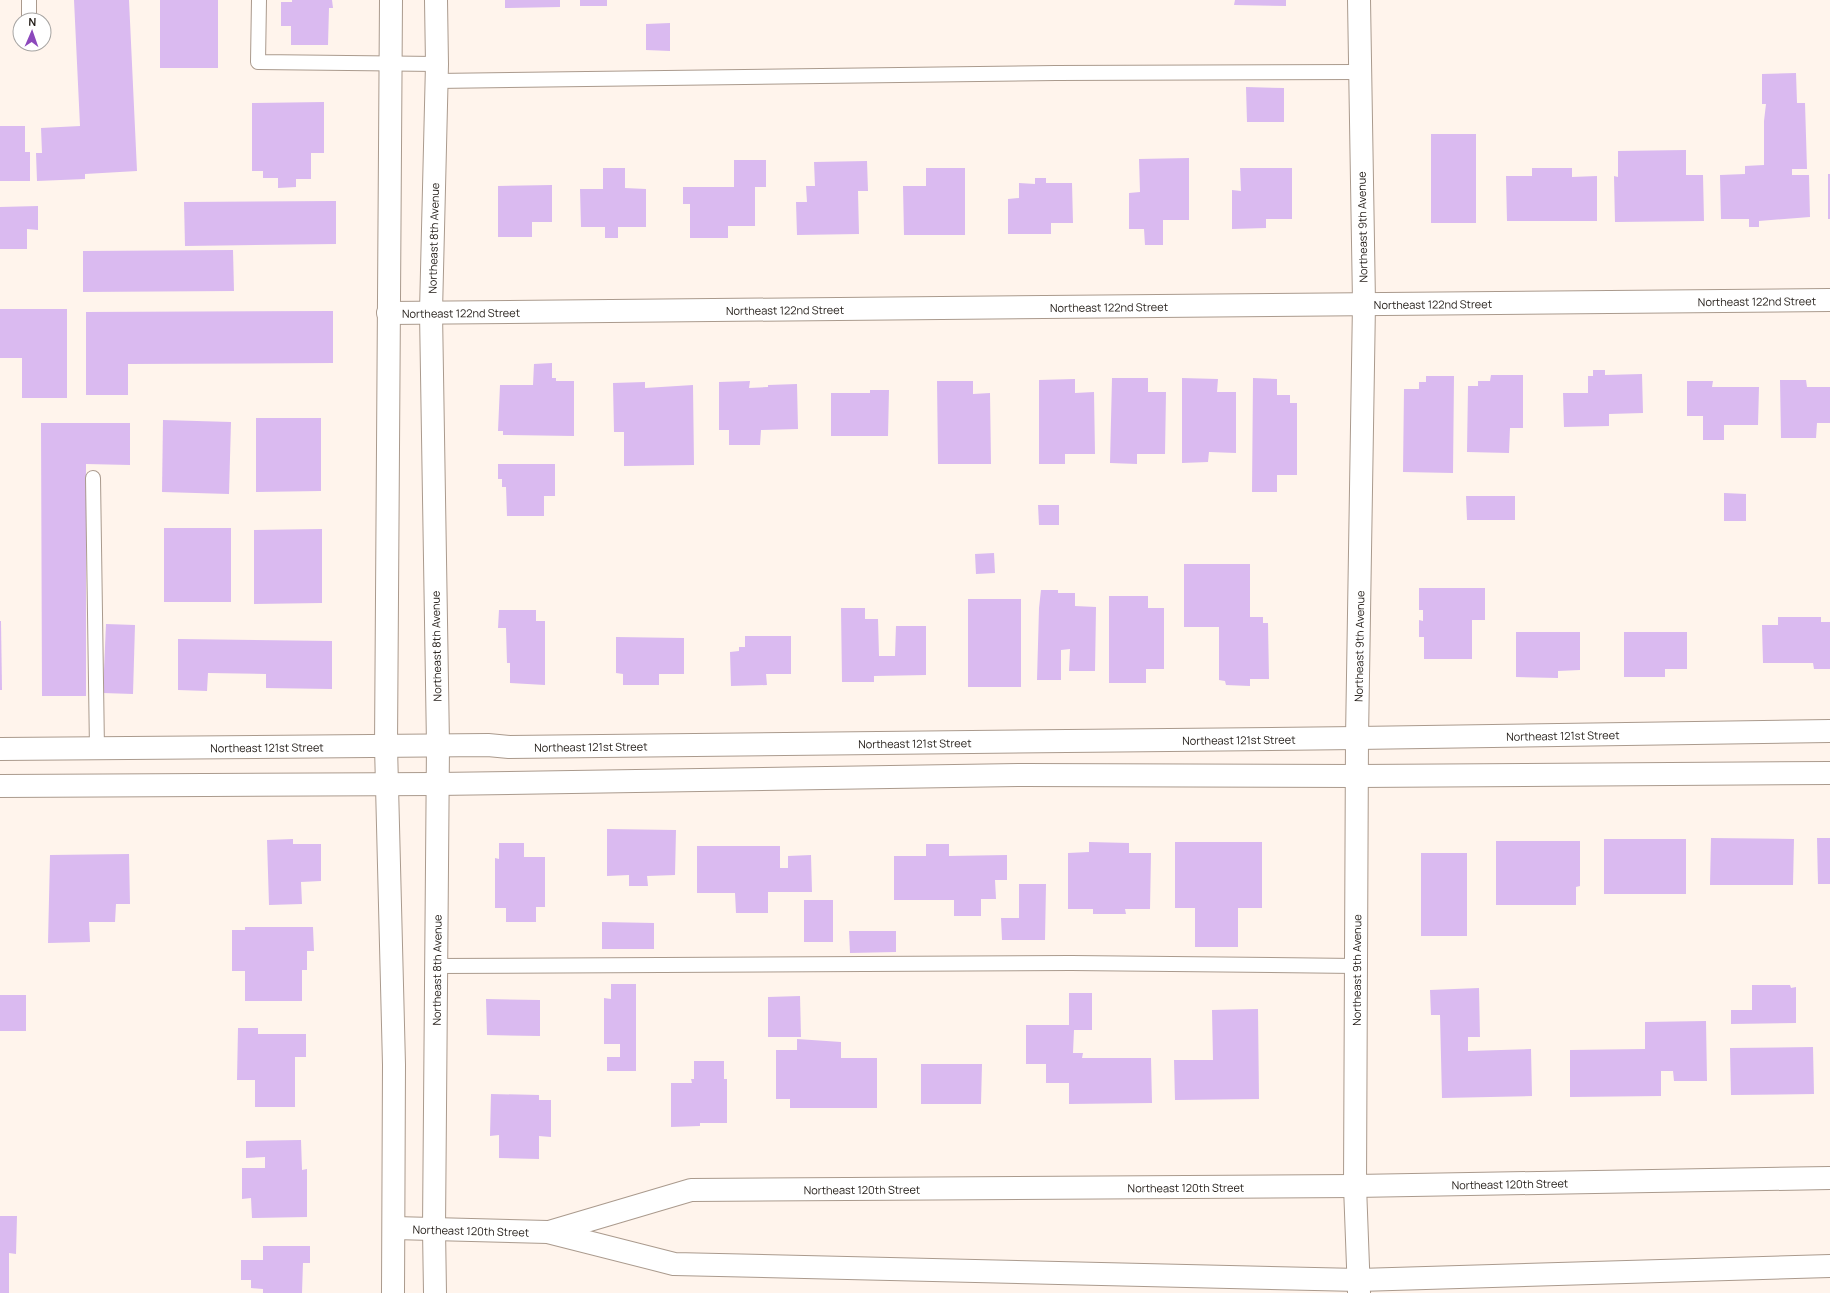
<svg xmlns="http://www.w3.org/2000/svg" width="1830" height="1293" font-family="Manrope,sans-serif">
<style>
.building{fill:#dabaf0}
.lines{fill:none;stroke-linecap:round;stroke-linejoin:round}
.service-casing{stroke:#aa9a8d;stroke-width:16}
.minor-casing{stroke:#aa9a8d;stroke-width:24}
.service{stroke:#fff;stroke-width:14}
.minor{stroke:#fff;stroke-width:22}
.labels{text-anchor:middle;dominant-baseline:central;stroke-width:3.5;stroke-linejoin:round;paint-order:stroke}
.street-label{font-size:11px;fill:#211b16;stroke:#fff}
</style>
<rect width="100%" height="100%" fill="#fff4ec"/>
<g class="building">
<path d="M74,0H129L137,171L85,174V179L37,181L36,153H42L41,128L80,126Z"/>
<rect x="160" y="0" width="58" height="68"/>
<path d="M292,0H332L333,8H329L328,45H291V26H281V2H292Z"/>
<path d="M505,0H560V7L505,8Z"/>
<rect x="580" y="0" width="27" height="6"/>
<path d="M1235,0H1286V6L1234,5Z"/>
<path d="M670,23V51L646,50V24Z"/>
<path d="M1796,73L1797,103H1805L1807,169H1792V175H1809L1810,217L1759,221V227H1749V219H1721L1720,175L1745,174V166L1764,165V121L1766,104H1762V74Z"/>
<path d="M1246,87L1284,88V122H1247Z"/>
<path d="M324,102V153H311V179H296V187L278,188V178H263V171H252V103Z"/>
<path d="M0,126H25V152H30V181H0Z"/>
<rect x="1431" y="134" width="45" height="89"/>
<path d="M1686,150V175H1703L1704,221L1615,222L1614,176L1618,177V151Z"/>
<path d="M1189,158V220H1163V245H1145L1144,229H1129V193L1140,192L1139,159Z"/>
<path d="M734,160H766V187H755V226H728V238H690V204H683V187H734Z"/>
<path d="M867,161L868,191H858L859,234L797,235L796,202H807L806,186H815L814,162Z"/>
<path d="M603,168H625V188L646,189V227H618V238H605V227H581L580,189H603Z"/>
<path d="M926,168H965V235H904L903,186H926Z"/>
<path d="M1240,168H1292V219H1266V228L1232,229V190L1241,191Z"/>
<path d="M1532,168H1572V177L1597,176V221H1507L1506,176H1532Z"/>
<rect x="1828" y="174" width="2" height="45"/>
<path d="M1035,178H1046V183H1072L1073,223H1051V234H1008V199L1019,198V183L1035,184Z"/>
<path d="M552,185V222H532V237H498V186Z"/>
<path d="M336,201V244L185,246L184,202Z"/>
<path d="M38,206V230L27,229V249H0V207Z"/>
<path d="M233,250L234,291L83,292V251Z"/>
<path d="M0,309H67V398H22V358H0Z"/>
<path d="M333,311V363L128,364V395H86V312Z"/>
<path d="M552,363V378H556V381H574V436L503,435V431H498L500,385H533L534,364Z"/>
<path d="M1593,370H1605V375L1642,374L1643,413L1609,414V426L1564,427L1563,393H1588V376H1593Z"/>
<path d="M1491,375H1523V428H1510L1509,453L1467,452L1468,386H1478V381H1490Z"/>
<path d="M1426,376H1454L1453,473L1403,472L1404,389H1419V382H1426Z"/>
<path d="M1112,378H1148V392H1166L1165,454H1137V464L1110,463Z"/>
<path d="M1182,378L1218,379L1217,392H1236V453L1209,452L1208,462L1182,463Z"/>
<path d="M1253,378L1277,379V395H1290V403H1297V475H1277V492H1252Z"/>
<path d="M1075,379V393L1094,392L1095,454H1065V464H1039V380Z"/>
<path d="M1780,380H1806L1807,387H1830V423H1817L1816,438H1781Z"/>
<path d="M750,381L749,388L768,387V385L797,384L798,429L761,430L760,445H729V430H719V382Z"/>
<path d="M937,381H973V394L990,393L991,464H938Z"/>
<path d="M1687,381H1713L1712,387H1759L1758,425H1724V440H1703V416H1687Z"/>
<path d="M645,382V388L693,385L694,465L624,466V432H614L613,383Z"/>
<path d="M870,390H889L888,436H831V393H870Z"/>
<path d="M256,418H321V491L256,492Z"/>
<path d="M163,420L231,422L229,494L162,492Z"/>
<path d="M41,423H130V465L86,464V696H42Z"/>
<path d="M498,464H555V496H544V516H507L506,487H502V479H498Z"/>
<path d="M1724,493L1746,494V521H1724Z"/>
<path d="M1466,496H1515V520H1467Z"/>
<path d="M1038,505H1059V525H1039Z"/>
<rect x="164" y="528" width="67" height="74"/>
<path d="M322,529V603L254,604V530Z"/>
<path d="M994,553L995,573L976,574L975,554Z"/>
<path d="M1184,564H1250V617H1263V623H1268L1269,679H1250V686L1226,685L1225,681L1219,680V627H1184Z"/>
<path d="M1419,588H1485V620H1472V659H1424V637H1419V620L1423,621V610H1419Z"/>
<path d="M1041,590H1058V593H1075V606L1096,607L1095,671H1069L1070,649L1061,650V680H1037L1039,608Z"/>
<path d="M1109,596H1148V608H1164V669H1146V683H1109Z"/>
<rect x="968" y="599" width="53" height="88"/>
<path d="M841,608H865V619H878L879,656H895L896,626H926V675L874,676V682H842Z"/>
<path d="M499,610H536V621H545V685L510,683V663H507L506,628H498Z"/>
<path d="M1778,617H1821V622H1830V669H1814L1813,663H1763L1762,625H1778Z"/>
<path d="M0,621H1L2,690H0Z"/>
<path d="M106,624L135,625L133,694L103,693Z"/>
<path d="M1516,632H1580V670L1558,671V678L1516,677Z"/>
<path d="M1624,632H1687V669H1665V677H1624Z"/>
<path d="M745,636H791V674H766L767,685L731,686L730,652L739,651V647H745Z"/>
<path d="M616,637L684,638V674H659V685H623V674L616,673Z"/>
<path d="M178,639L332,641V689L266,688V674L208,673L207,691L178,690Z"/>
<path d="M607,829L676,830L675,875L647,876L648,886H629V875L607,876Z"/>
<path d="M1711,838L1794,839L1793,885H1710Z"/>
<path d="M1817,838H1830V884H1818Z"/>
<path d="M293,839V844H321V881L301,882L302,904L269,905L267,840Z"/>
<rect x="1604" y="839" width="82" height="55"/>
<path d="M1496,841H1580V886L1576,887V905H1496Z"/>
<path d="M1089,842L1129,843V853H1151L1150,909H1125L1126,914H1093V909H1068V853L1089,852Z"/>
<path d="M1175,842H1262V908H1238V947H1195V908H1175Z"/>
<path d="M499,843H524V857H545V907H536V922H506V908H495V858L499,859Z"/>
<path d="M926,844H949V856L1007,855V880H995L996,899H981V916H954V900H894V856H926Z"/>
<path d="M697,846H780V868H788V856L811,855L812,892H768V913H736L735,893H697Z"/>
<rect x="1421" y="853" width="46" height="83"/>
<path d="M129,854L130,904H116L115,922H89L90,942L48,943L50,855Z"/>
<path d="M1019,884H1046L1045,940H1002L1001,918H1019Z"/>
<rect x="804" y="900" width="29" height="42"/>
<path d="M602,922L654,923V949H602Z"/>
<path d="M245,927H313L314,951H307V970H302V1001H245V971H232V930H245Z"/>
<path d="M849,931H896V952L850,953Z"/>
<path d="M611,984H636V1071H607V1057H620V1044H604V998L611,999Z"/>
<path d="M1752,985H1790L1791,988L1796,987V1023L1731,1024V1010H1752Z"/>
<path d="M1479,988L1480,1037H1468V1051L1531,1049L1532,1096L1442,1098L1440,1015H1431L1430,990Z"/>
<path d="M1069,993H1092V1030H1074L1073,1053H1083L1082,1058H1151L1152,1103L1069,1104V1083H1046V1064H1026V1025H1069Z"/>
<rect x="0" y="995" width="26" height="36"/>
<path d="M800,996L801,1037H768V997Z"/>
<path d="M486,999L540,1000V1036L487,1035Z"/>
<path d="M1258,1009L1259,1099L1175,1100L1174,1060H1213L1212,1010Z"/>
<path d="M1706,1021L1707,1081H1674L1673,1071H1661V1096L1570,1097V1050L1645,1049V1022Z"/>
<path d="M238,1028H258V1034H306V1057H295V1107H255V1080H237Z"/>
<path d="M797,1039L841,1042V1058H877V1108H790V1099H776V1050H797Z"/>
<path d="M1813,1047L1814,1094L1731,1095L1730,1048Z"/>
<path d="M694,1061H724V1079H727V1123H700V1126L671,1127V1083H692L691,1079H694Z"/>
<path d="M921,1064H982L981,1104H921Z"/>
<path d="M491,1094L539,1095V1100H551V1137L539,1136V1159L499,1158V1135L490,1136Z"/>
<path d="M301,1140L302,1170L307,1169V1217L252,1218L251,1198L242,1199V1168H265V1157L246,1158V1141Z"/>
<path d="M0,1216H17L16,1254L9,1253V1293H0Z"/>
<path d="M263,1246H310V1263H303L302,1293H263V1289L251,1288V1280H241V1260H263Z"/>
</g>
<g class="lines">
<defs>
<g id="service">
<path d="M29,0V20"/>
<path d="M259,0L258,62L437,64"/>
<path d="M436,81L1056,73L1360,72"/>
<path d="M93,478L97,749"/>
<path d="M435,966L1071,963L1356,966"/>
</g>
<g id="minor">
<path d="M391,0L386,746L394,1065L393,1293"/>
<path id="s1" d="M388,313L1830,300"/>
<path id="s2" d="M0,749L488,745L509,747L1357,738L1830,731"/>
<path d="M0,786L437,784L1024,775L1357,776L1830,773"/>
<path id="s3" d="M394,1228L548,1232L674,1264L1359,1280L1830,1266"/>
<path id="s4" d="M549,1232L691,1190L1355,1186L1830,1178"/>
<path id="s5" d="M435,1293L434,1229L438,745L431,312L437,64L436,0"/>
<path id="s6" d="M1359,1293L1355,1186L1357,738L1364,303L1359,0"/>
</g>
</defs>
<use href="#service" class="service-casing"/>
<use href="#minor" class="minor-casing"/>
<use href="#service" class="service"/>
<use href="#minor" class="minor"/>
</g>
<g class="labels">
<g class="street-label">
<text transform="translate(1362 227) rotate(-91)">Northeast 9th Avenue</text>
<text stroke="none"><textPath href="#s5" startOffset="1055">Northeast 8th Avenue</textPath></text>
<text stroke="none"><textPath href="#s1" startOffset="1369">Northeast 122nd Street</textPath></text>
<text stroke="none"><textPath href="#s1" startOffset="1045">Northeast 122nd Street</textPath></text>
<text stroke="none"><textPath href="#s1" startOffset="721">Northeast 122nd Street</textPath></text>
<text stroke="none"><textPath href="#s1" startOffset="397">Northeast 122nd Street</textPath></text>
<text stroke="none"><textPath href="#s1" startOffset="73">Northeast 122nd Street</textPath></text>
<text transform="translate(436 646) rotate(-91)">Northeast 8th Avenue</text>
<text stroke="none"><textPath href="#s6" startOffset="647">Northeast 9th Avenue</textPath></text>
<text stroke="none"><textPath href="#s2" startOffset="1563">Northeast 121st Street</textPath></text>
<text stroke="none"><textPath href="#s2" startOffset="1239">Northeast 121st Street</textPath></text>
<text stroke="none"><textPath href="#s2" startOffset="915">Northeast 121st Street</textPath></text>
<text stroke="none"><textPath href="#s2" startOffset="591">Northeast 121st Street</textPath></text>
<text stroke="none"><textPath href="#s2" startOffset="267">Northeast 121st Street</textPath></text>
<text stroke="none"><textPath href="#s5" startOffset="323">Northeast 8th Avenue</textPath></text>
<text stroke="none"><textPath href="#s6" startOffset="323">Northeast 9th Avenue</textPath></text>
<text stroke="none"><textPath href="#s4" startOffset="967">Northeast 120th Street</textPath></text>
<text stroke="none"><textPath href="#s4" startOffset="643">Northeast 120th Street</textPath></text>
<text stroke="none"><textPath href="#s4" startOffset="319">Northeast 120th Street</textPath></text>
<text stroke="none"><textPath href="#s3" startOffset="77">Northeast 120th Street</textPath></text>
</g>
</g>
<g transform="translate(32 32) rotate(2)"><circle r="19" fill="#ffffff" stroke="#a6a4a2"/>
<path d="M0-3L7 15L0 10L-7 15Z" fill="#8c48bc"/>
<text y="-6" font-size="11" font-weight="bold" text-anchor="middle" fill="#211b16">N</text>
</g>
</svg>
